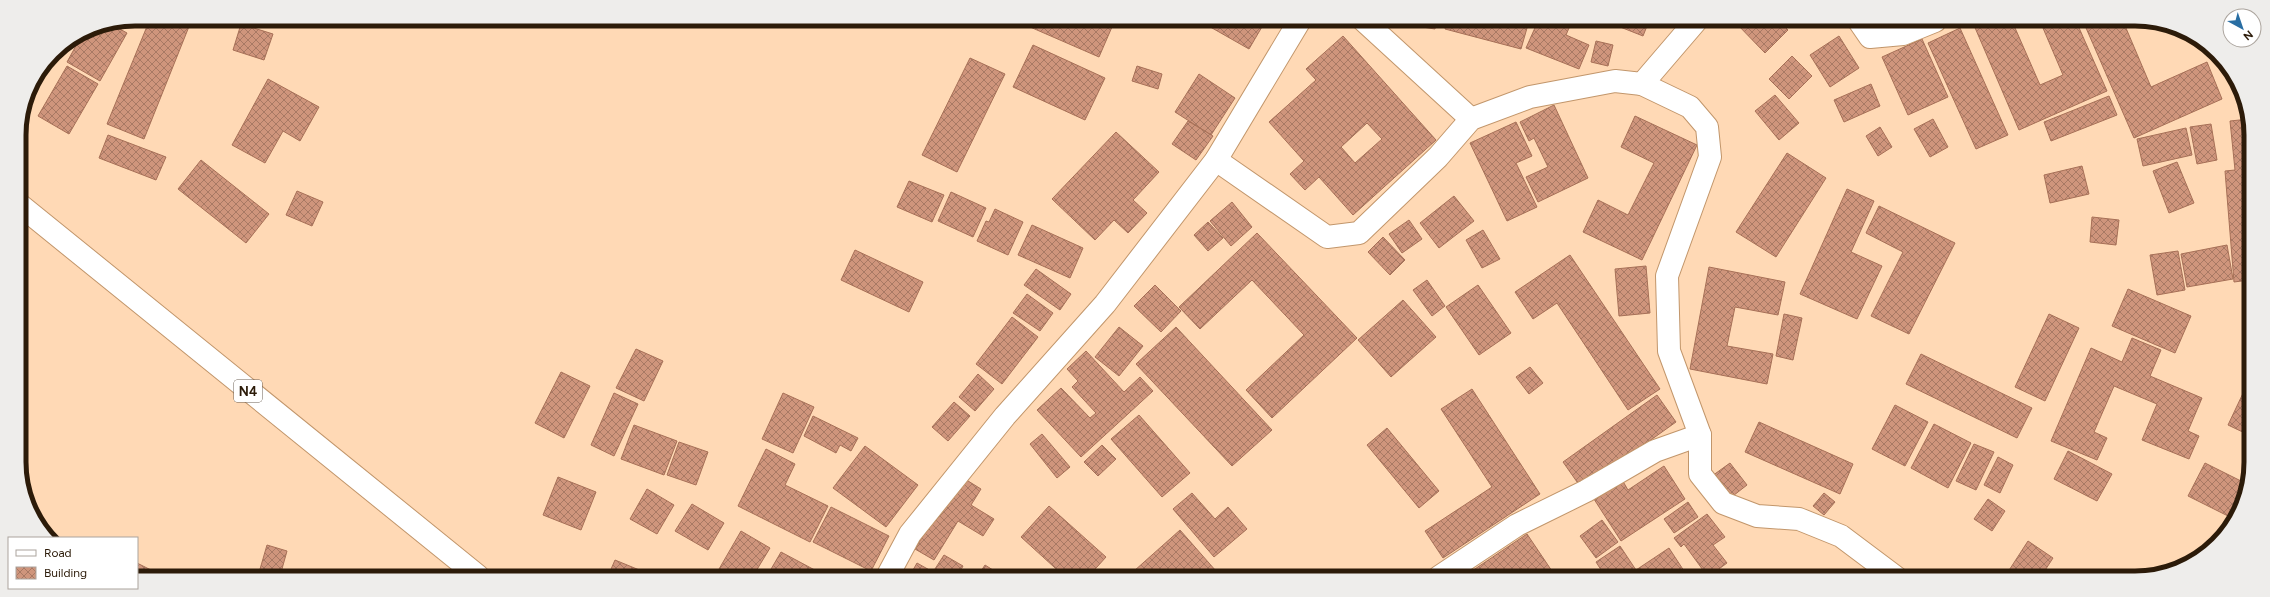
<svg xmlns="http://www.w3.org/2000/svg" width="2270" height="597" font-family="Figtree,sans-serif">
<style>
.building{fill:url(#building-cross-hatch);stroke:#a77057;fill-rule:evenodd}
.lines{fill:none;stroke-linecap:round;stroke-linejoin:round}
.street-casing{stroke:#c2966b;stroke-width:24}
.highway-casing{stroke:#c2966b;stroke-width:24}
.street{stroke:#fff;stroke-width:22}
.highway{stroke:#fff;stroke-width:22}
.labels{text-anchor:middle;dominant-baseline:central;stroke-width:3.5;stroke-linejoin:round;paint-order:stroke}
.shield{fill:#fff;stroke:#6b5f53;stroke-width:1}
.shield-label{font-size:13px;font-weight:bold;fill:#2c1b09}
.rim{fill:none;stroke:#2c1b09;stroke-width:5}
</style>
<defs>
<pattern id="building-cross-hatch" width="8" height="8" patternUnits="userSpaceOnUse"><rect width="8" height="8" fill="#cf957c"/><path d="M0 0l8 8M0 8l8-8" fill="none" stroke="#a87964"/></pattern>
</defs>
<rect width="100%" height="100%" fill="#ffd9b5"/>
<g class="building">
<path d="M150,19H192L144,139L107,124Z"/>
<path d="M499,19H533L532,27Z"/>
<path d="M1014,20H1115L1099,57Z"/>
<path d="M1198,20H1266L1249,49Z"/>
<path d="M1379,20H1436L1435,29Z"/>
<path d="M1447,20L1529,21L1521,49L1445,29Z"/>
<path d="M1538,21H1572L1566,35L1589,45L1579,69L1526,48Z"/>
<path d="M1605,21H1649L1643,36Z"/>
<path d="M1734,21H1779L1788,30L1765,53Z"/>
<path d="M1867,21H1893L1872,31Z"/>
<path d="M1978,21H2012L2040,85L2063,75L2040,21H2076L2107,91L2019,130L1973,23Z"/>
<path d="M2083,21H2123L2151,87L2207,62L2222,99L2134,138Z"/>
<path d="M111,24L127,33L100,81L67,62L83,33L91,28Z"/>
<path d="M241,24L273,34L264,60L233,50Z"/>
<path d="M1960,28L2008,135L1976,149L1928,43Z"/>
<path d="M1343,36L1436,140L1353,215L1319,177L1305,190L1290,174L1304,161L1269,122L1316,80L1306,69ZM1367,123L1382,139L1355,163L1341,147Z"/>
<path d="M1839,36L1859,68L1830,87L1810,55Z"/>
<path d="M1922,39L1948,97L1908,115L1882,57Z"/>
<path d="M1596,41L1613,45L1608,66L1591,62Z"/>
<path d="M1033,45L1105,78L1085,120L1013,87Z"/>
<path d="M1792,56L1812,76L1789,99L1769,79Z"/>
<path d="M970,58L1005,74L957,172L922,155Z"/>
<path d="M67,66L98,84L69,134L38,116Z"/>
<path d="M1137,66L1162,74L1158,89L1132,81Z"/>
<path d="M1199,74L1235,98L1211,135L1175,112Z"/>
<path d="M268,79L319,107L300,141L283,131L265,163L232,145Z"/>
<path d="M1871,84L1880,106L1844,122L1834,100Z"/>
<path d="M1775,95L1799,123L1779,140L1755,111Z"/>
<path d="M2109,96L2117,115L2051,141L2044,122Z"/>
<path d="M1554,105L1588,178L1538,202L1526,177L1548,167L1534,138L1529,141L1520,122Z"/>
<path d="M1635,116L1697,145L1642,260L1583,232L1598,200L1628,215L1654,163L1621,147Z"/>
<path d="M1933,119L1948,147L1930,157L1914,129Z"/>
<path d="M2249,119V280L2234,282L2225,171L2235,170L2230,121Z"/>
<path d="M1188,121L1213,136L1196,160L1172,144Z"/>
<path d="M1516,122L1532,156L1516,163L1537,207L1507,221L1470,143Z"/>
<path d="M2211,124L2217,160L2197,164L2190,127Z"/>
<path d="M1880,127L1892,147L1878,156L1866,136Z"/>
<path d="M2186,128L2192,155L2143,166L2137,139Z"/>
<path d="M1116,132L1159,172L1133,200L1147,213L1128,233L1114,220L1095,240L1052,199Z"/>
<path d="M108,135L166,157L156,180L99,158Z"/>
<path d="M1787,153L1826,178L1776,257L1736,232Z"/>
<path d="M201,160L269,214L246,243L178,189Z"/>
<path d="M2177,162L2194,203L2169,213L2153,171Z"/>
<path d="M2082,166L2089,194L2050,203L2044,175Z"/>
<path d="M909,181L944,195L932,222L897,207Z"/>
<path d="M1847,189L1874,201L1851,252L1882,266L1857,319L1800,294Z"/>
<path d="M297,191L323,202L312,226L286,215Z"/>
<path d="M951,192L986,208L973,237L938,221Z"/>
<path d="M1454,196L1474,221L1439,248L1420,223Z"/>
<path d="M1232,202L1252,227L1231,246L1210,221Z"/>
<path d="M1879,206L1955,243L1909,334L1871,316L1903,252L1866,233Z"/>
<path d="M995,209L1023,222L1008,255L977,241L986,221L989,222Z"/>
<path d="M2092,217L2119,220L2116,245L2090,242Z"/>
<path d="M1409,220L1422,239L1402,253L1389,234Z"/>
<path d="M1208,222L1223,238L1208,251L1194,235Z"/>
<path d="M1032,225L1083,248L1070,278L1018,255Z"/>
<path d="M1483,230L1500,259L1482,268L1466,240Z"/>
<path d="M1257,233L1357,338L1272,418L1246,390L1304,335L1252,280L1200,329L1179,307Z"/>
<path d="M1383,237L1405,260L1390,275L1368,252Z"/>
<path d="M2227,245L2233,279L2187,287L2181,254Z"/>
<path d="M855,250L923,282L909,312L841,280Z"/>
<path d="M2178,251L2185,290L2157,295L2150,255Z"/>
<path d="M1570,255L1660,389L1628,410L1557,303L1533,319L1515,292Z"/>
<path d="M1646,266L1650,313L1619,316L1615,269Z"/>
<path d="M1709,267L1785,282L1778,315L1735,307L1727,346L1773,354L1767,384L1690,369Z"/>
<path d="M1036,269L1071,294L1060,310L1024,285Z"/>
<path d="M1427,280L1445,306L1432,316L1413,290Z"/>
<path d="M1155,285L1181,311L1161,332L1134,306Z"/>
<path d="M1478,285L1511,333L1479,355L1446,307Z"/>
<path d="M2128,289L2191,316L2175,353L2112,326Z"/>
<path d="M1027,294L1053,313L1040,331L1013,313Z"/>
<path d="M1403,300L1436,337L1391,377L1358,340Z"/>
<path d="M1784,314L1802,318L1793,360L1776,356Z"/>
<path d="M2049,314L2079,328L2045,401L2015,387Z"/>
<path d="M1012,317L1038,337L1002,384L976,364Z"/>
<path d="M1119,327L1143,346L1119,376L1095,357Z"/>
<path d="M1176,327L1272,430L1232,466L1136,364Z"/>
<path d="M2132,338L2161,350L2150,376L2202,398L2188,431L2199,436L2189,459L2142,440L2157,404L2114,386L2094,432L2107,438L2097,460L2051,441L2091,348L2122,362Z"/>
<path d="M636,349L663,361L644,401L616,388Z"/>
<path d="M1086,351L1124,392L1140,377L1153,391L1081,457L1037,410L1061,388L1090,418L1096,413L1072,387L1078,381L1067,369Z"/>
<path d="M1921,354L2032,408L2017,438L1906,384Z"/>
<path d="M1530,367L1543,383L1529,394L1516,377Z"/>
<path d="M561,372L590,386L564,438L535,423Z"/>
<path d="M978,374L994,389L975,411L959,397Z"/>
<path d="M1472,389L1540,494L1443,558L1425,531L1492,487L1441,409Z"/>
<path d="M2245,389L2249,391V435L2228,425Z"/>
<path d="M614,393L638,404L614,456L591,445Z"/>
<path d="M783,393L814,407L793,453L762,439Z"/>
<path d="M1657,395L1676,422L1582,489L1563,462Z"/>
<path d="M954,402L970,416L948,441L932,427Z"/>
<path d="M1895,405L1928,422L1905,466L1872,449Z"/>
<path d="M1139,415L1190,473L1162,497L1111,439Z"/>
<path d="M813,416L858,438L851,451L840,445L836,453L804,436Z"/>
<path d="M1759,422L1853,464L1840,494L1745,452Z"/>
<path d="M1934,424L1971,443L1948,488L1911,468Z"/>
<path d="M634,425L677,441L664,475L621,459Z"/>
<path d="M1387,428L1439,491L1419,508L1367,445Z"/>
<path d="M1042,434L1070,467L1057,478L1030,444Z"/>
<path d="M679,442L708,452L696,485L667,475Z"/>
<path d="M1974,444L1994,452L1976,490L1956,481Z"/>
<path d="M1102,445L1116,459L1098,476L1084,462Z"/>
<path d="M865,446L918,485L886,527L833,488Z"/>
<path d="M766,449L795,464L785,485L828,506L810,542L738,506Z"/>
<path d="M2068,451L2112,474L2097,501L2054,479Z"/>
<path d="M1998,457L2013,465L2000,493L1984,485Z"/>
<path d="M1730,463L1747,485L1729,499L1712,476Z"/>
<path d="M2205,463L2249,485L2236,520L2188,496Z"/>
<path d="M1664,466L1685,499L1621,541L1592,496L1621,478L1628,490Z"/>
<path d="M960,476L981,489L971,505L994,519L983,536L958,521L934,560L915,549Z"/>
<path d="M558,477L596,492L581,530L543,515Z"/>
<path d="M647,489L674,505L657,534L630,519Z"/>
<path d="M1192,493L1215,519L1228,507L1247,529L1214,557L1173,509Z"/>
<path d="M1824,493L1835,502L1824,515L1813,506Z"/>
<path d="M1988,499L2005,511L1992,531L1974,519Z"/>
<path d="M1688,502L1698,517L1674,533L1664,519Z"/>
<path d="M692,504L724,523L708,550L675,531Z"/>
<path d="M1049,506L1106,557L1088,577H1065L1021,537Z"/>
<path d="M831,507L889,536L871,571L813,542Z"/>
<path d="M1707,514L1725,537L1713,545L1727,563L1708,577L1684,544L1681,547L1674,538Z"/>
<path d="M1602,520L1618,542L1596,558L1580,536Z"/>
<path d="M1180,530L1216,571L1210,577H1140L1134,571Z"/>
<path d="M741,531L770,548L753,576H715Z"/>
<path d="M1527,534L1556,577H1527L1521,568L1508,577H1463Z"/>
<path d="M2028,541L2053,558L2040,578H2004Z"/>
<path d="M267,545L287,551L280,576H258Z"/>
<path d="M1620,546L1636,570L1669,548L1688,577H1602L1605,576L1596,562Z"/>
<path d="M781,552L826,576H767Z"/>
<path d="M944,555L963,566L957,577H909L917,563L933,572Z"/>
<path d="M615,560L654,576H608Z"/>
<path d="M137,563L163,576H137Z"/>
<path d="M985,565L1004,577H977Z"/>
</g>
<g class="lines">
<defs>
<g id="street">
<path d="M1363,20L1471,119"/>
<path d="M1859,21L1870,37L1903,34L1935,21"/>
<path d="M1642,84L1690,107L1707,127L1710,157L1667,276L1669,351L1700,435V474L1723,503L1757,516L1799,519L1841,536L1897,578"/>
<path d="M1216,160L1327,237L1359,233L1438,157L1471,119L1530,97L1615,81L1642,84L1696,21"/>
<path d="M887,577L910,534L1005,416L1105,304L1216,160L1300,20"/>
<path d="M1439,577L1517,525L1586,491L1655,451L1700,435"/>
</g>
<path id="highway" d="M20,205L478,576"/>
</defs>
<use href="#street" class="street-casing"/>
<use href="#highway" class="highway-casing"/>
<use href="#street" class="street"/>
<use href="#highway" class="highway"/>
</g>
<g class="labels">
<rect class="shield" x="234" y="380" width="28" height="22" rx="3"/>
<g class="shield-label">
<text x="248" y="391">N4</text>
</g>
</g>
<path d="M0 0H2270V597H0ZM135 26H2135A109 109 0 0 1 2244 135V462A109 109 0 0 1 2135 571H135A109 109 0 0 1 26 462V135A109 109 0 0 1 135 26Z" fill="#eeedeb" fill-rule="evenodd"/>
<path class="rim" d="M135 26H2135A109 109 0 0 1 2244 135V462A109 109 0 0 1 2135 571H135A109 109 0 0 1 26 462V135A109 109 0 0 1 135 26Z"/>
<rect x="8" y="537" width="130" height="52" fill="#ffffff" stroke="#aba49d"/>
<rect x="16" y="550" width="20" height="6" fill="#ffffff" stroke="#aba49d"/>
<text x="44" y="557" font-size="12" fill="#2c1b09">Road</text>
<rect x="16" y="567" width="20" height="12" fill="url(#building-cross-hatch)" stroke="#aba49d"/>
<text x="44" y="577" font-size="12" fill="#2c1b09">Building</text>
<g transform="translate(2242 28) rotate(140)"><circle r="19" fill="#ffffff" stroke="#aba49d"/>
<path d="M0-3L7 15L0 10L-7 15Z" fill="#296ea3"/>
<text y="-6" font-size="11" font-weight="bold" text-anchor="middle" fill="#2c1b09">N</text>
</g>
</svg>
